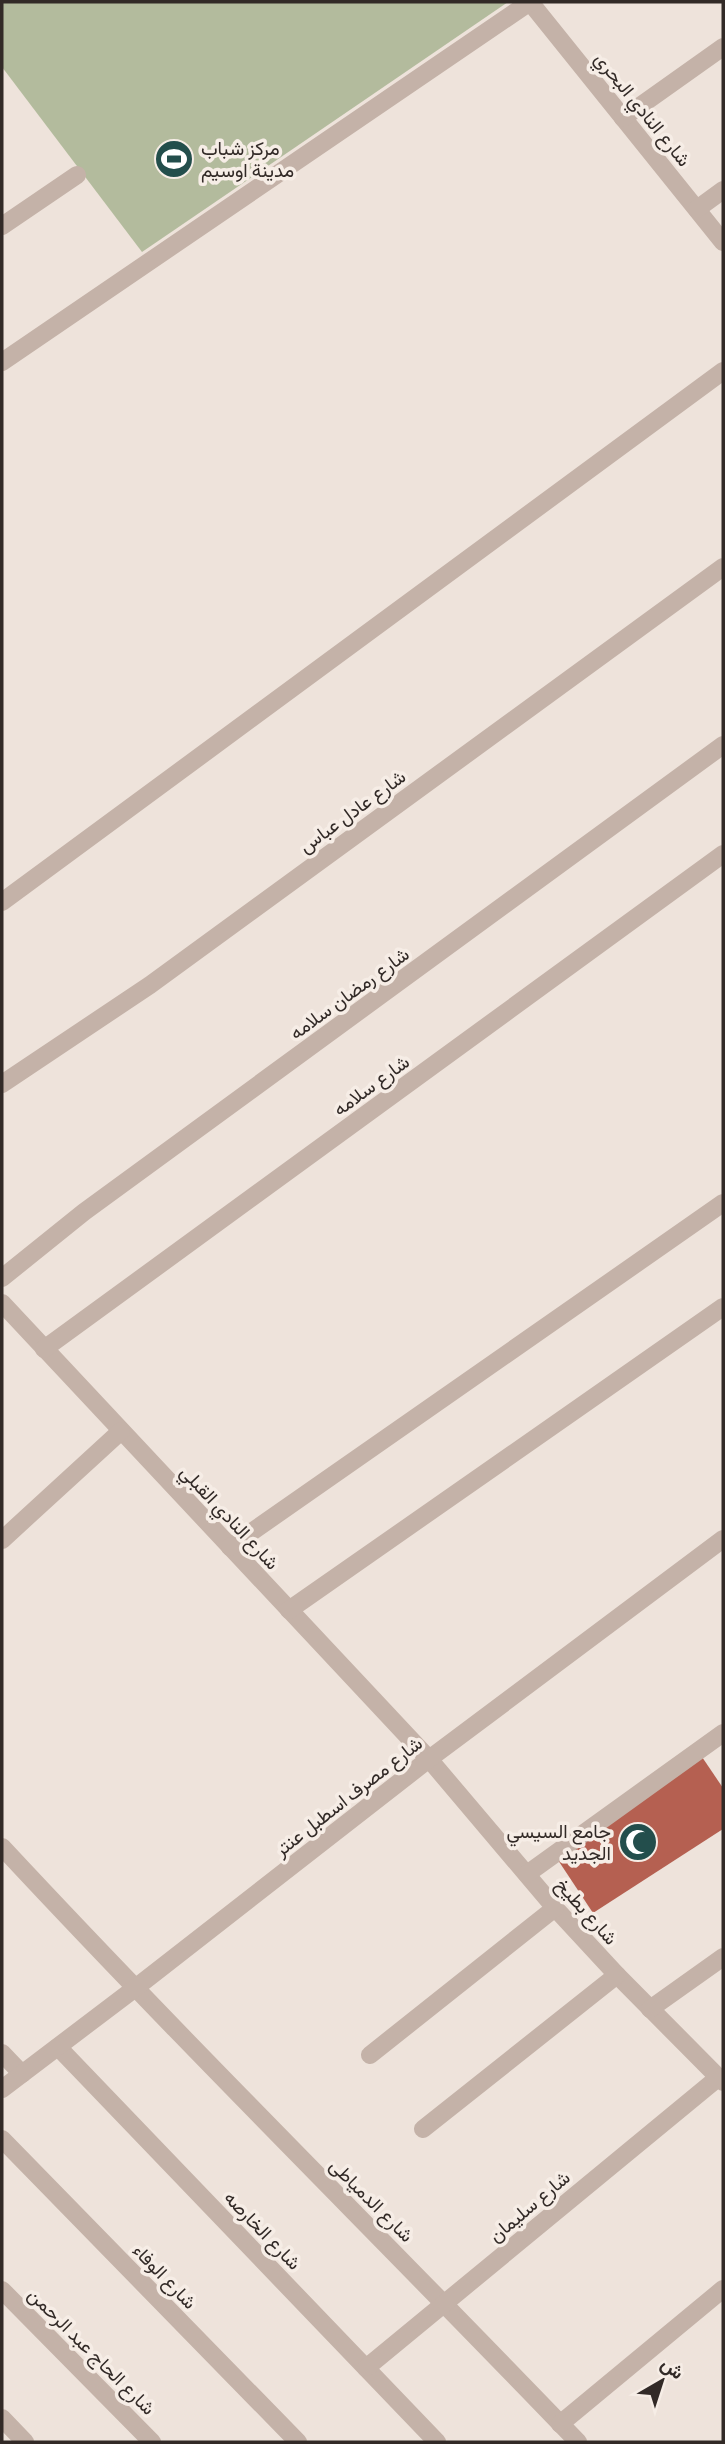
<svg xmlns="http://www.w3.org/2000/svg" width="725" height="2444" font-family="'PT Sans Narrow',Vazirmatn,sans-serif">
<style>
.green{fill:#b3bb9d}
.building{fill:#b56051}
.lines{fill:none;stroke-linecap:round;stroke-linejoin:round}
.minor{stroke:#c4b2a8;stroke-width:18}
.labels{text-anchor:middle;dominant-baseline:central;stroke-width:7;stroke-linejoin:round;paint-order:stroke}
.street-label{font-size:19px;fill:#322a27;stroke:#f6ede6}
.poi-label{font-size:19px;fill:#322a27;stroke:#f6ede6;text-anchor:start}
</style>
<rect width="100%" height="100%" fill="#eee3db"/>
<path class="green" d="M2,2H508L142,252L2,67Z"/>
<path class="building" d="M698,1751L723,1788V1829L593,1913L554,1854Z"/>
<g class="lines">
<g class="minor">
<path d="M530,2L723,242"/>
<path d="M623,118L723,47"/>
<path d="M697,209L723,190"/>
<path d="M2,226L77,175"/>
<path d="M2,362L530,2"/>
<path d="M2,902L723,371"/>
<path d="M2,1084L150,985L723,567"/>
<path d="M2,1278L84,1212L723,745"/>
<path d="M2,1303L429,1759L555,1908L617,1975L723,2082"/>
<path d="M44,1349L723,854"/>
<path d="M2,1540L121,1431"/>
<path d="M230,1547L723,1203"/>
<path d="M289,1610L723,1307"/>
<path d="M2,1847C190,2049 387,2243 578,2442"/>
<path d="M527,1874L723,1733"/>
<path d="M650,2009L723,1957"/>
<path d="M58,2047L437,2442"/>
<path d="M2,2053L22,2074"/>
<path d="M370,2055L555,1908"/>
<path d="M2,2089L134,1989L429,1759L723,1539"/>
<path d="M423,2129L617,1975"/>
<path d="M2,2139L298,2442"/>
<path d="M2,2290L152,2442"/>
<path d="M366,2368L719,2077"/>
<path d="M2,2418L25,2442"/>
<path d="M560,2424L723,2289"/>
</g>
</g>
<defs>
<symbol id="stadium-disc" viewBox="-11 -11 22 22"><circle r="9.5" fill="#234e4c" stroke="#f6ede6"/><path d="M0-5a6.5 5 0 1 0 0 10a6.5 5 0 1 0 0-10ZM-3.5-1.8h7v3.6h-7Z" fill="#fff"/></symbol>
<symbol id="mosque-disc" viewBox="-11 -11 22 22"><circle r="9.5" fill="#234e4c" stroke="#f6ede6"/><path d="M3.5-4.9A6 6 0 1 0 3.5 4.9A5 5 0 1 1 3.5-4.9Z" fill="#fff"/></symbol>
</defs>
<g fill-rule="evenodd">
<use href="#stadium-disc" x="152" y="137" width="44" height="44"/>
<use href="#mosque-disc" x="616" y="1820" width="44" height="44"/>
</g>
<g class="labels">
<g class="street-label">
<text transform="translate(643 109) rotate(51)">شارع النادي البحري</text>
<text transform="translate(352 811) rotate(-36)">شارع عادل عباس</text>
<text transform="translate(349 993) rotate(-36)">شارع رمضان سلامه</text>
<text transform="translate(371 1085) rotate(-36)">شارع سلامه</text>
<text transform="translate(230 1517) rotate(47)">شارع النادي القبلي</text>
<text transform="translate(348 1796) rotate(-38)">شارع مصرف اسطبل عنتر</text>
<text transform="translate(587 1911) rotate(48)">شارع بطيخ</text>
<text transform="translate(372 2200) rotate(45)">شارع الدمياطى</text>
<text transform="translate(529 2206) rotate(-40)">شارع سليمان</text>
<text transform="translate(263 2230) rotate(46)">شارع الخارصه</text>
<text transform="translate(165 2276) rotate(46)">شارع الوفاء</text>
<text transform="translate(92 2351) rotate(45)">شارع الحاج عبد الرحمن</text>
</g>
<g class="poi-label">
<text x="201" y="148">مركز شباب<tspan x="201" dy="22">مدينة اوسيم</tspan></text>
<text x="611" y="1831" text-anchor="end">جامع السيسي<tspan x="611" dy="22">الجديد</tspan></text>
</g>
</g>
<rect width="725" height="2444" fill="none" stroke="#322a27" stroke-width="7"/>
<g transform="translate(662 2381) rotate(39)" stroke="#f6ede6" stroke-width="5" paint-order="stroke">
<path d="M0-5L12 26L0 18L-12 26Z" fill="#322a27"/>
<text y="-10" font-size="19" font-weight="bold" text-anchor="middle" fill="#322a27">ش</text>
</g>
</svg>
